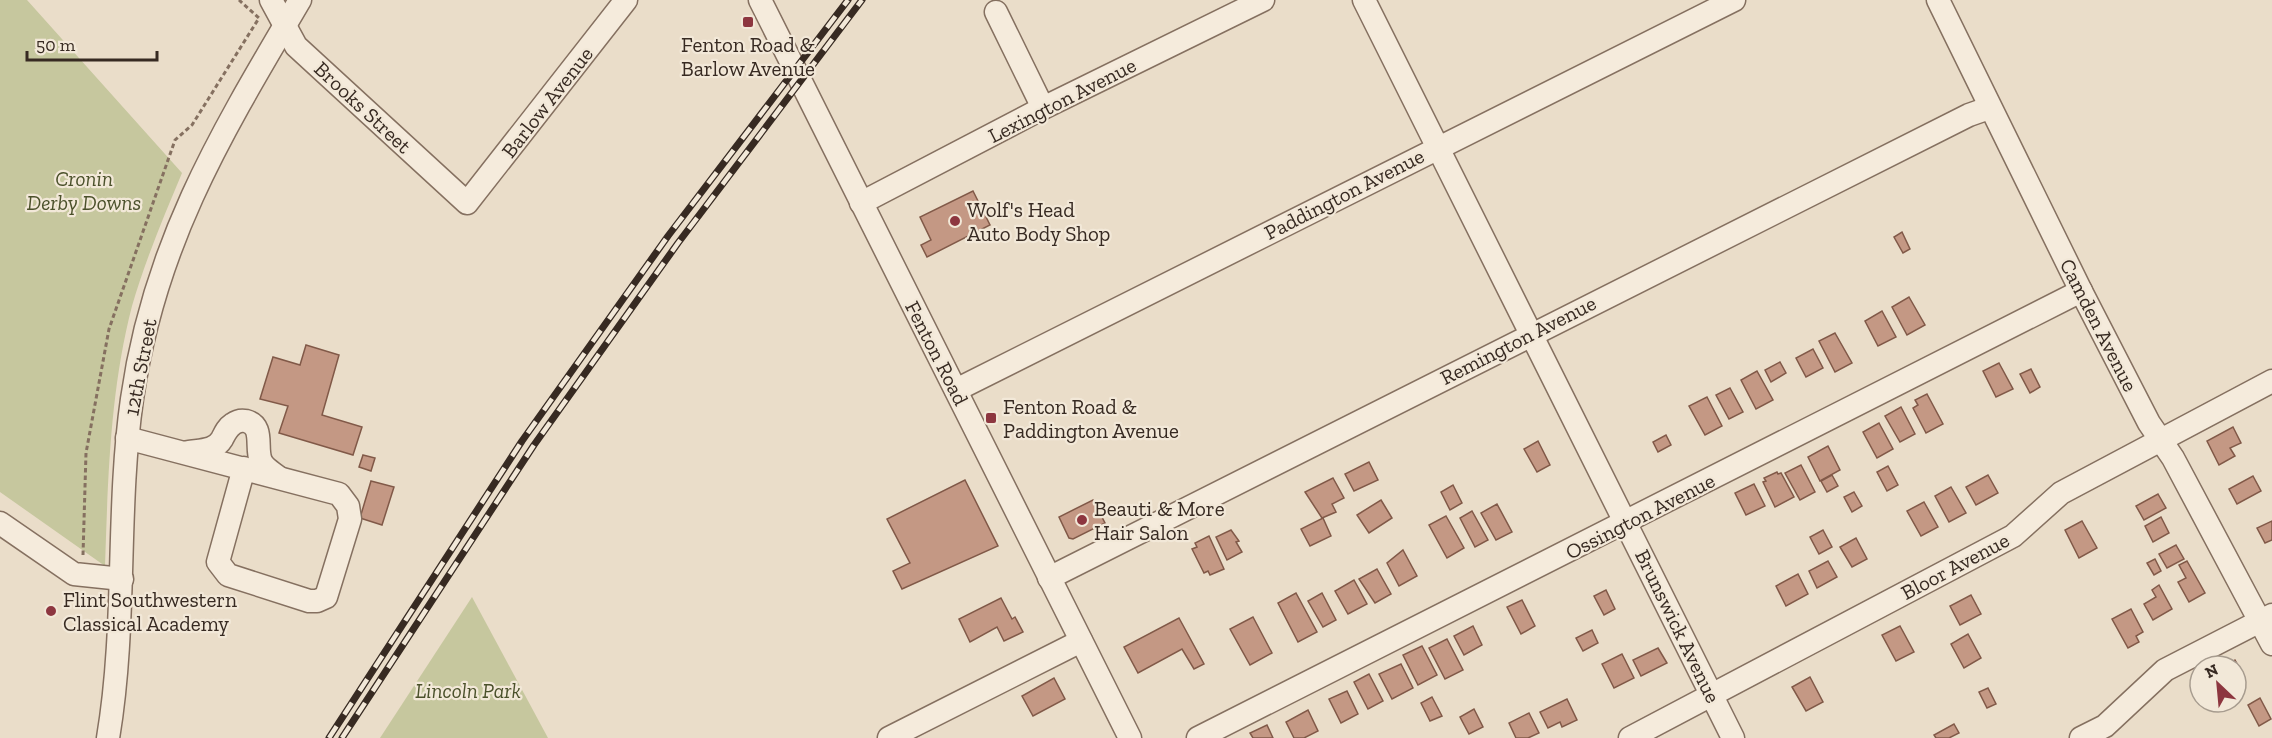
<svg xmlns="http://www.w3.org/2000/svg" width="2272" height="738" font-family="'Zilla Slab',serif">
<style>
.park{fill:#c6c79e}
.building{fill:#c49884;stroke:#815948;stroke-width:1.5}
.lines{fill:none;stroke-linecap:round;stroke-linejoin:round}
.minor-casing{stroke:#857060;stroke-width:25}
.path{stroke:#857060;stroke-width:3;stroke-dasharray:4.5 3;stroke-linecap:butt}
.minor{stroke:#f5ebdc;stroke-width:22}
.rail-casing{stroke:#372a22;stroke-width:7}
.rail{stroke:#f2e8d8;stroke-width:4.5;stroke-dasharray:14;stroke-linecap:butt}
.poi-dot{fill:#8d363f;stroke:#f2e8d8;stroke-width:2}
.labels{text-anchor:middle;dominant-baseline:central;stroke-width:4.5;stroke-linejoin:round;paint-order:stroke}
.poi-label{font-size:21px;fill:#372a22;stroke:#f2e8d8;text-anchor:start}
.street-label{font-size:21px;fill:#372a22;stroke:#f2e8d8}
.park-label{font-size:21px;font-style:italic;fill:#4b512b;stroke:#f2e8d8}
</style>
<rect width="100%" height="100%" fill="#eaddc9"/>
<g class="park">
<path d="M0,0H27L182,173C164,216 145,261 132,306C110,391 108,478 105,566L0,492Z"/>
<path d="M472,597L548,738H380Z"/>
</g>
<g class="building">
<path d="M973,191L990,225L927,257L921,245L931,240L920,217Z"/>
<path d="M1902,232L1910,249L1903,253L1894,237Z"/>
<path d="M1909,297L1925,325L1907,335L1892,307Z"/>
<path d="M1882,311L1896,337L1878,346L1865,321Z"/>
<path d="M1835,333L1852,363L1835,372L1819,341Z"/>
<path d="M306,345L339,355L322,415L362,427L353,455L279,433L288,406L260,399L273,357L300,365Z"/>
<path d="M1813,349L1823,368L1806,377L1796,358Z"/>
<path d="M1780,362L1786,373L1771,382L1765,370Z"/>
<path d="M1999,363L2013,389L1996,397L1983,371Z"/>
<path d="M2031,369L2040,387L2030,393L2020,374Z"/>
<path d="M1757,371L1773,400L1756,409L1741,380Z"/>
<path d="M1730,388L1743,412L1729,419L1716,395Z"/>
<path d="M1927,394L1943,424L1926,433L1913,408L1918,405L1915,400Z"/>
<path d="M1707,397L1722,426L1705,435L1689,406Z"/>
<path d="M1901,407L1915,434L1900,442L1885,416Z"/>
<path d="M1879,423L1893,449L1877,458L1863,432Z"/>
<path d="M2233,427L2241,443L2230,448L2235,456L2219,465L2207,441Z"/>
<path d="M1666,435L1671,445L1658,452L1653,442Z"/>
<path d="M1538,441L1550,465L1537,472L1524,449Z"/>
<path d="M1828,446L1840,470L1820,481L1808,457Z"/>
<path d="M363,455L375,458L371,471L359,467Z"/>
<path d="M1369,462L1378,480L1354,491L1345,474Z"/>
<path d="M1801,465L1815,492L1800,500L1785,473Z"/>
<path d="M1888,466L1898,485L1887,491L1877,472Z"/>
<path d="M1777,472L1778,474L1781,473L1794,497L1775,507L1763,482L1766,481L1764,478Z"/>
<path d="M1832,475L1838,486L1827,492L1821,481Z"/>
<path d="M1988,475L1998,493L1976,505L1966,487Z"/>
<path d="M2253,476L2261,491L2237,504L2229,489Z"/>
<path d="M1333,478L1344,498L1332,504L1336,512L1322,518L1305,492Z"/>
<path d="M965,480L998,546L902,589L893,571L910,563L887,519Z"/>
<path d="M371,481L394,487L382,525L360,518Z"/>
<path d="M1754,484L1765,506L1746,515L1735,493Z"/>
<path d="M1453,485L1462,503L1450,510L1441,492Z"/>
<path d="M1951,487L1966,513L1949,522L1935,496Z"/>
<path d="M1854,492L1862,506L1852,512L1844,497Z"/>
<path d="M2158,494L2166,508L2144,520L2136,506Z"/>
<path d="M1093,500L1105,523L1073,539L1069,538L1059,517Z"/>
<path d="M1381,500L1392,518L1369,533L1357,515Z"/>
<path d="M1924,502L1938,527L1921,536L1907,511Z"/>
<path d="M1497,504L1512,532L1496,540L1481,513Z"/>
<path d="M1472,511L1488,540L1475,547L1460,518Z"/>
<path d="M1446,516L1464,548L1447,558L1429,525Z"/>
<path d="M2161,517L2169,533L2153,542L2145,526Z"/>
<path d="M1323,518L1331,536L1310,546L1301,529Z"/>
<path d="M2082,521L2097,548L2079,558L2065,530Z"/>
<path d="M2272,521V540L2265,543L2257,528Z"/>
<path d="M1231,530L1239,541L1236,542L1242,552L1227,560L1216,537Z"/>
<path d="M1823,530L1832,547L1819,554L1810,537Z"/>
<path d="M1209,536L1224,569L1210,575L1208,571L1204,573L1192,549L1197,547L1195,543Z"/>
<path d="M1856,538L1867,559L1852,567L1840,547Z"/>
<path d="M2176,545L2184,559L2167,568L2159,554Z"/>
<path d="M1403,550L1417,576L1399,586L1387,563Z"/>
<path d="M2155,559L2161,571L2154,575L2147,563Z"/>
<path d="M1828,561L1837,577L1817,588L1809,571Z"/>
<path d="M2187,561L2205,593L2189,602L2178,582L2186,578L2179,565Z"/>
<path d="M1377,569L1391,594L1375,603L1359,579Z"/>
<path d="M1798,574L1808,594L1786,606L1776,586Z"/>
<path d="M1354,580L1367,604L1348,614L1335,591Z"/>
<path d="M2159,585L2172,609L2153,620L2144,604L2156,597L2152,590Z"/>
<path d="M1606,590L1615,609L1604,615L1594,596Z"/>
<path d="M1296,593L1317,632L1298,642L1278,603Z"/>
<path d="M1322,593L1336,620L1323,627L1308,601Z"/>
<path d="M1971,595L1981,614L1960,625L1950,606Z"/>
<path d="M1001,598L1012,619L1015,617L1023,632L1004,641L997,627L970,642L959,619Z"/>
<path d="M1522,600L1535,626L1521,634L1507,607Z"/>
<path d="M2131,609L2143,632L2136,636L2139,642L2128,648L2112,619Z"/>
<path d="M1253,617L1272,653L1250,665L1230,629Z"/>
<path d="M1179,618L1204,664L1194,669L1182,649L1138,673L1124,647Z"/>
<path d="M1473,626L1482,645L1464,655L1454,636Z"/>
<path d="M1900,626L1914,652L1896,661L1882,635Z"/>
<path d="M1592,630L1598,643L1583,651L1576,638Z"/>
<path d="M1968,634L1981,658L1964,668L1951,644Z"/>
<path d="M1447,639L1463,670L1445,679L1429,648Z"/>
<path d="M1422,646L1437,675L1418,685L1403,655Z"/>
<path d="M1658,648L1667,663L1641,676L1633,660Z"/>
<path d="M1622,654L1634,678L1614,688L1602,664Z"/>
<path d="M2235,660L2244,676L2236,680V666H2225Z"/>
<path d="M1401,664L1413,688L1392,699L1379,674Z"/>
<path d="M1369,674L1383,701L1368,709L1354,682Z"/>
<path d="M1810,677L1823,702L1806,711L1792,687Z"/>
<path d="M1054,678L1065,699L1033,716L1022,696Z"/>
<path d="M1988,688L1996,704L1987,708L1979,692Z"/>
<path d="M1347,691L1358,714L1341,723L1329,699Z"/>
<path d="M1432,697L1442,716L1430,721L1421,703Z"/>
<path d="M2260,698L2271,719L2259,726L2248,705Z"/>
<path d="M1567,699L1577,720L1562,727L1560,722L1548,728L1540,712Z"/>
<path d="M1474,709L1483,727L1469,734L1460,717Z"/>
<path d="M1308,710L1318,731L1304,738H1294L1286,722Z"/>
<path d="M1529,713L1539,733L1528,738H1516L1509,723Z"/>
<path d="M1954,724L1959,733L1949,738H1936L1934,735Z"/>
<path d="M1267,725L1273,738H1253L1250,733Z"/>
</g>
<g class="lines">
<defs>
<g id="minor">
<path d="M271,0L296,46L467,203L626,0"/>
<path d="M760,0L1130,738"/>
<path d="M1364,0L1733,738"/>
<path d="M1938,0L2081,291L2149,423L2173,458L2272,644"/>
<path d="M996,12L1043,108"/>
<path d="M861,203L1043,108L1263,0"/>
<path d="M956,390L1734,0"/>
<path d="M127,438L339,494L348,506L350,519L326,597L317,601H309L228,575L218,562L244,468"/>
<path d="M188,452C201,450 215,451 222,439C225,433 227,428 233,424C237,421 241,420 246,421C265,426 255,448 261,461C264,468 272,472 278,477"/>
<path d="M0,523L74,574L122,579"/>
<path d="M1049,578L1969,115L1989,108"/>
<path d="M108,738C127,625 116,511 132,399C154,243 222,132 300,0"/>
<path d="M889,738L1081,641"/>
<path d="M1198,738L2081,291"/>
<path d="M1630,738L2013,536L2061,493L2272,381"/>
<path d="M2081,738L2105,726L2165,670L2272,615"/>
</g>
</defs>
<use href="#minor" class="minor-casing"/>
<path class="path" d="M83,555L86,453L109,329L175,140L192,125L259,18L239,0"/>
<use href="#minor" class="minor"/>
<defs>
<g id="rail">
<path d="M329,738L522,441L668,236L848,0"/>
<path d="M342,738L534,445L678,243L862,0"/>
</g>
</defs>
<use href="#rail" class="rail-casing"/>
<use href="#rail" class="rail"/>
</g>
<g class="poi-dot">
<rect x="742" y="16" width="12" height="12" rx="3"/>
<circle cx="955" cy="221" r="6"/>
<rect x="985" y="412" width="12" height="12" rx="3"/>
<circle cx="1082" cy="520" r="6"/>
<circle cx="51" cy="611" r="6"/>
</g>
<g class="labels">
<g class="poi-label">
<text x="748" y="44" text-anchor="middle">Fenton Road &amp;<tspan x="748" dy="24">Barlow Avenue</tspan></text>
<text x="967" y="209">Wolf's Head<tspan x="967" dy="24">Auto Body Shop</tspan></text>
<text x="1003" y="406">Fenton Road &amp;<tspan x="1003" dy="24">Paddington Avenue</tspan></text>
<text x="1094" y="508">Beauti &amp; More<tspan x="1094" dy="24">Hair Salon</tspan></text>
<text x="63" y="599">Flint Southwestern<tspan x="63" dy="24">Classical Academy</tspan></text>
</g>
<g class="street-label">
<text transform="translate(1062 100) rotate(-27)">Lexington Avenue</text>
<text transform="translate(547 102) rotate(-52)">Barlow Avenue</text>
<text transform="translate(363 107) rotate(43)">Brooks Street</text>
<text transform="translate(1344 194) rotate(-27)">Paddington Avenue</text>
<text transform="translate(2099 325) rotate(63)">Camden Avenue</text>
<text transform="translate(1518 340) rotate(-27)">Remington Avenue</text>
<text transform="translate(937 353) rotate(63)">Fenton Road</text>
<text transform="translate(140 367) rotate(-79)">12th Street</text>
<text transform="translate(1640 516) rotate(-27)">Ossington Avenue</text>
<text transform="translate(1955 566) rotate(-28)">Bloor Avenue</text>
<text transform="translate(1678 626) rotate(64)">Brunswick Avenue</text>
</g>
<g class="park-label">
<text x="84" y="178">Cronin<tspan x="84" dy="24">Derby Downs</tspan></text>
<text x="468" y="690">Lincoln Park</text>
</g>
</g>
<g transform="translate(2218 684) rotate(334)"><circle r="28" fill="#f2e8d8" stroke="#a79c8f" stroke-width="1.5"/>
<path d="M0-4.5L10 22L0 15L-10 22Z" fill="#8d363f"/>
<text y="-9" font-size="16" font-weight="bold" text-anchor="middle" fill="#372a22">N</text>
</g>
<path d="M27 51v9h130v-9" fill="none" stroke="#372a22" stroke-width="3"/>
<text x="36" y="51" font-size="18" fill="#372a22" stroke="#f2e8d8" stroke-width="4.5" paint-order="stroke">50 m</text>
</svg>
